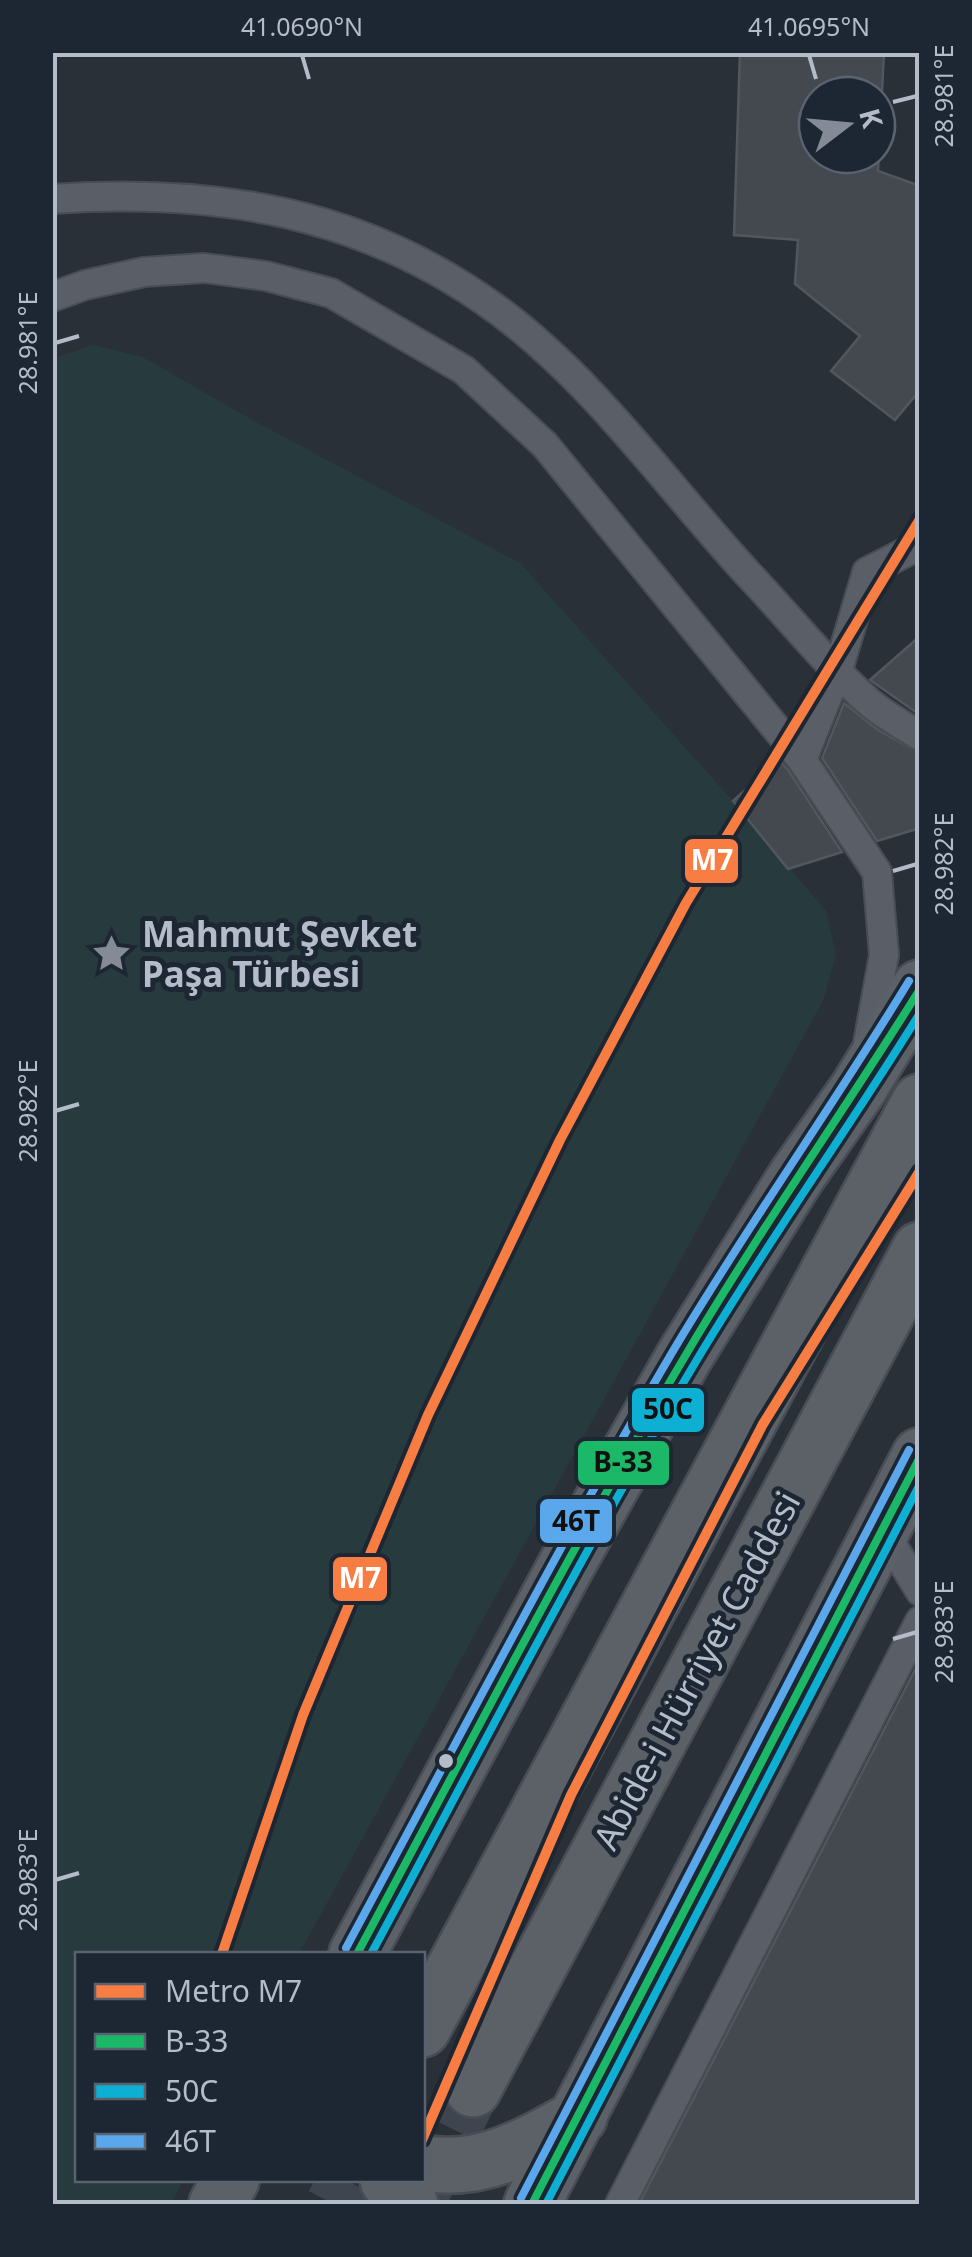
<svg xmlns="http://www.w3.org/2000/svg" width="972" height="2257" font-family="'Noto Sans',sans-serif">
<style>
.green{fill:#273a3e}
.building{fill:#444950;stroke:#52575f;stroke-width:2.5;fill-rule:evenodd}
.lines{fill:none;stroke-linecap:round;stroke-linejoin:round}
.primary-tunnel{stroke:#3f454e;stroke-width:55;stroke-dasharray:55 28;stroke-linecap:butt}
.service-casing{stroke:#484c53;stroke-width:32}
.primary-casing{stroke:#484c55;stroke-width:60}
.service{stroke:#5a5e66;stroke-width:28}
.primary{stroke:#5c6168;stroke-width:55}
.bus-1-casing{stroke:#1d2633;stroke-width:15}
.bus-2-casing{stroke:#1d2633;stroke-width:15}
.bus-3-casing{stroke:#1d2633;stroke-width:15}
.bus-1{stroke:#1ab867;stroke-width:8}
.bus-2{stroke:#0dafd3;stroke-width:8}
.bus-3{stroke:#5aa8eb;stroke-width:8}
.metro-1-casing{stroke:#1d2633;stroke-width:18}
.metro-1{stroke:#f77d43;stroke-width:10}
.ticks{fill:none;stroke:#b4bcc9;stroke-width:4}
.bus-dot{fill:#b4bcc9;stroke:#1d2633;stroke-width:4}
.labels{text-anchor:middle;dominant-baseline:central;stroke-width:10;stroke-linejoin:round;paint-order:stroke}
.poi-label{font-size:35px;font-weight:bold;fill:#b4bcc9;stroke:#1d2633;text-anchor:start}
.street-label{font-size:35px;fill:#b4bcc9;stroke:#1d2633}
.line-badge{stroke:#1d2633;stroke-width:4}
.badge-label{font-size:28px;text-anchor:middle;font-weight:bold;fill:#fff}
.pale-badge-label{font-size:28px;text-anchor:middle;font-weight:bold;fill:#111}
.neatline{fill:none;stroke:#b4bcc9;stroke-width:4}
.ticks-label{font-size:25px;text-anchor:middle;fill:#b4bcc9}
</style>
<rect width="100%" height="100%" fill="#2a3038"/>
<path class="green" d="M93,345L143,357L256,422L520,563L733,801L826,911L836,954L824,999L299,1954H78V2180H183L171,2204H53L52,359Z"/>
<g class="building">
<path d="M740,52H884L878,171L920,186V390L895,420L831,371L860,336L795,284L798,240L734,235ZM817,95H877V155H817Z"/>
<path d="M920,636V715L870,680Z"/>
<path d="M844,703L878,730L920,753V828L877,841L822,758Z"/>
<path d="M779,760L788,770L842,852L788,869L733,801Z"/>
<path d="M920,1660V2204H639Z"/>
</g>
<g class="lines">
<g class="primary-tunnel">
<path d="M333,2204L346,2180"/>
<path d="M417,2204L473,2089"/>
</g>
<defs>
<g id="service">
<path d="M52,199C217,188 363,211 499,311C596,383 668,487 749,575C789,617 826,664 869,702C884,715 903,725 920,736"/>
<path d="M52,297L85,285L144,272L204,268L266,276L331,293L464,370L545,445L802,760L877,872L884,955L868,1043"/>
<path d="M802,760L838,670L867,572L920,545"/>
<path d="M881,1527L920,1591"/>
<path d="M620,2204L920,1621"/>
</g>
<g id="primary">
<path d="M357,1954L567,1564L684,1357L796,1177L858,1089L920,988"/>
<path d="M422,2029L920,1102"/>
<path d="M473,2089L920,1250"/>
<path d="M422,2163C481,2174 530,2145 579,2117"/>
<path d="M388,2180L399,2196L410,2204"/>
<path d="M217,2204L231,2180"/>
<path d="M532,2204L920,1456"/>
</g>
</defs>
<use href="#service" class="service-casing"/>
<use href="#primary" class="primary-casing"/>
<use href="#service" class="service"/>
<use href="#primary" class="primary"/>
<defs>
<g id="bus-1">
<path d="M357,1954C464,1755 568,1553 684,1358C758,1232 843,1113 920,989"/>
<path d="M532,2204L920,1457"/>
</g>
<g id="bus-2">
<path d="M371,1954C477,1757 580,1556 695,1363C766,1244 847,1131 920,1013"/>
<path d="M546,2204L920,1484"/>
</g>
<g id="bus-3">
<path d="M346,1948C454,1748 558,1546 673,1351C748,1225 833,1106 909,981"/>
<path d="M521,2198L909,1450"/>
</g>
</defs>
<use href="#bus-1" class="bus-1-casing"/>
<use href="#bus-2" class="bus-2-casing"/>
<use href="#bus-3" class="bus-3-casing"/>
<use href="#bus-1" class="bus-1"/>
<use href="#bus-2" class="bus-2"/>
<use href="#bus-3" class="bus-3"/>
<defs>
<g id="metro-1">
<path d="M222,1954L303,1715L428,1415L560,1140L686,903L920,519"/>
<path d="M422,2140L571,1795L763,1424L920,1171"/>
</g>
</defs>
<use href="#metro-1" class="metro-1-casing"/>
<use href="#metro-1" class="metro-1"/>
</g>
<path class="ticks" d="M302,55L309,79M809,55L816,79M893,102L917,96M55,343L79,336M893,871L917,864M55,1111L79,1104M893,1639L917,1632M55,1880L79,1873"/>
<defs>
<symbol id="sight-bare" viewBox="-9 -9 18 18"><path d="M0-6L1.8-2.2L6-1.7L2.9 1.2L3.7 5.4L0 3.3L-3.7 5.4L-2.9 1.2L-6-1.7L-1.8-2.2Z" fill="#848b96" stroke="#1d2633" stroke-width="2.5" paint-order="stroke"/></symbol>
</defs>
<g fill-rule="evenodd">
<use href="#sight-bare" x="84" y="926" width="55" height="55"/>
</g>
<circle class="bus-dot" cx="446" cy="1761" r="9"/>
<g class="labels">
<g class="poi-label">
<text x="142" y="933">Mahmut Şevket<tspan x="142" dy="40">Paşa Türbesi</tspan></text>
</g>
<g class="street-label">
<text transform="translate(696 1670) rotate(-62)">Abide-i Hürriyet Caddesi</text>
</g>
</g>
<g class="line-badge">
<rect x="683" y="837" width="57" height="48" rx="10" fill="#f77d43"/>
<rect x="630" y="1386" width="76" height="48" rx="10" fill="#0dafd3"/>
<rect x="576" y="1439" width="95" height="48" rx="10" fill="#1ab867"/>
<rect x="538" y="1497" width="76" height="48" rx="10" fill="#5aa8eb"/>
<rect x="331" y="1555" width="58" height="48" rx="10" fill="#f77d43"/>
</g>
<g class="badge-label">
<text x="712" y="870">M7</text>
<text x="360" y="1588">M7</text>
</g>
<g class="pale-badge-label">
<text x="668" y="1419">50C</text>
<text x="623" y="1472">B-33</text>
<text x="576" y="1531">46T</text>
</g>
<rect width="972" height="2257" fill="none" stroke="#1d2633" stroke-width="110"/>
<rect x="75" y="1952" width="350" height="230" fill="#1d2633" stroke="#59626f" stroke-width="2.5"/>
<rect x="95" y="1984" width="50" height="15" fill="#f77d43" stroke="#59626f" stroke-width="2.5"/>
<text x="165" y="2002" font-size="30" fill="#b4bcc9">Metro M7</text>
<rect x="95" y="2034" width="50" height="15" fill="#1ab867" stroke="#59626f" stroke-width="2.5"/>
<text x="165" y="2052" font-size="30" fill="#b4bcc9">B-33</text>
<rect x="95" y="2084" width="50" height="15" fill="#0dafd3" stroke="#59626f" stroke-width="2.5"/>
<text x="165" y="2102" font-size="30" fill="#b4bcc9">50C</text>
<rect x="95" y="2134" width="50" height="15" fill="#5aa8eb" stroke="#59626f" stroke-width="2.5"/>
<text x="165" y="2152" font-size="30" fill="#b4bcc9">46T</text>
<g transform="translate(847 125) rotate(74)"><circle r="48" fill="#1d2633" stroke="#59626f" stroke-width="2.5"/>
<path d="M0-8L18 38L0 25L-18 38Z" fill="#848b96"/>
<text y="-15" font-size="28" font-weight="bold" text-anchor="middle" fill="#b4bcc9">K</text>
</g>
<rect x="55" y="55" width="862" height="2147" class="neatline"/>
<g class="ticks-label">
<text x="302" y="36">41.0690°N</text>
<text x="809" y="36">41.0695°N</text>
<text transform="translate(944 96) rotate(-90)" y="9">28.981°E</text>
<text transform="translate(28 343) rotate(-90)" y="9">28.981°E</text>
<text transform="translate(944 864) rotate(-90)" y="9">28.982°E</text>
<text transform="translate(28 1111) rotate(-90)" y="9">28.982°E</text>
<text transform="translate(944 1632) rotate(-90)" y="9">28.983°E</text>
<text transform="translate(28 1880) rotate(-90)" y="9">28.983°E</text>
</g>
</svg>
